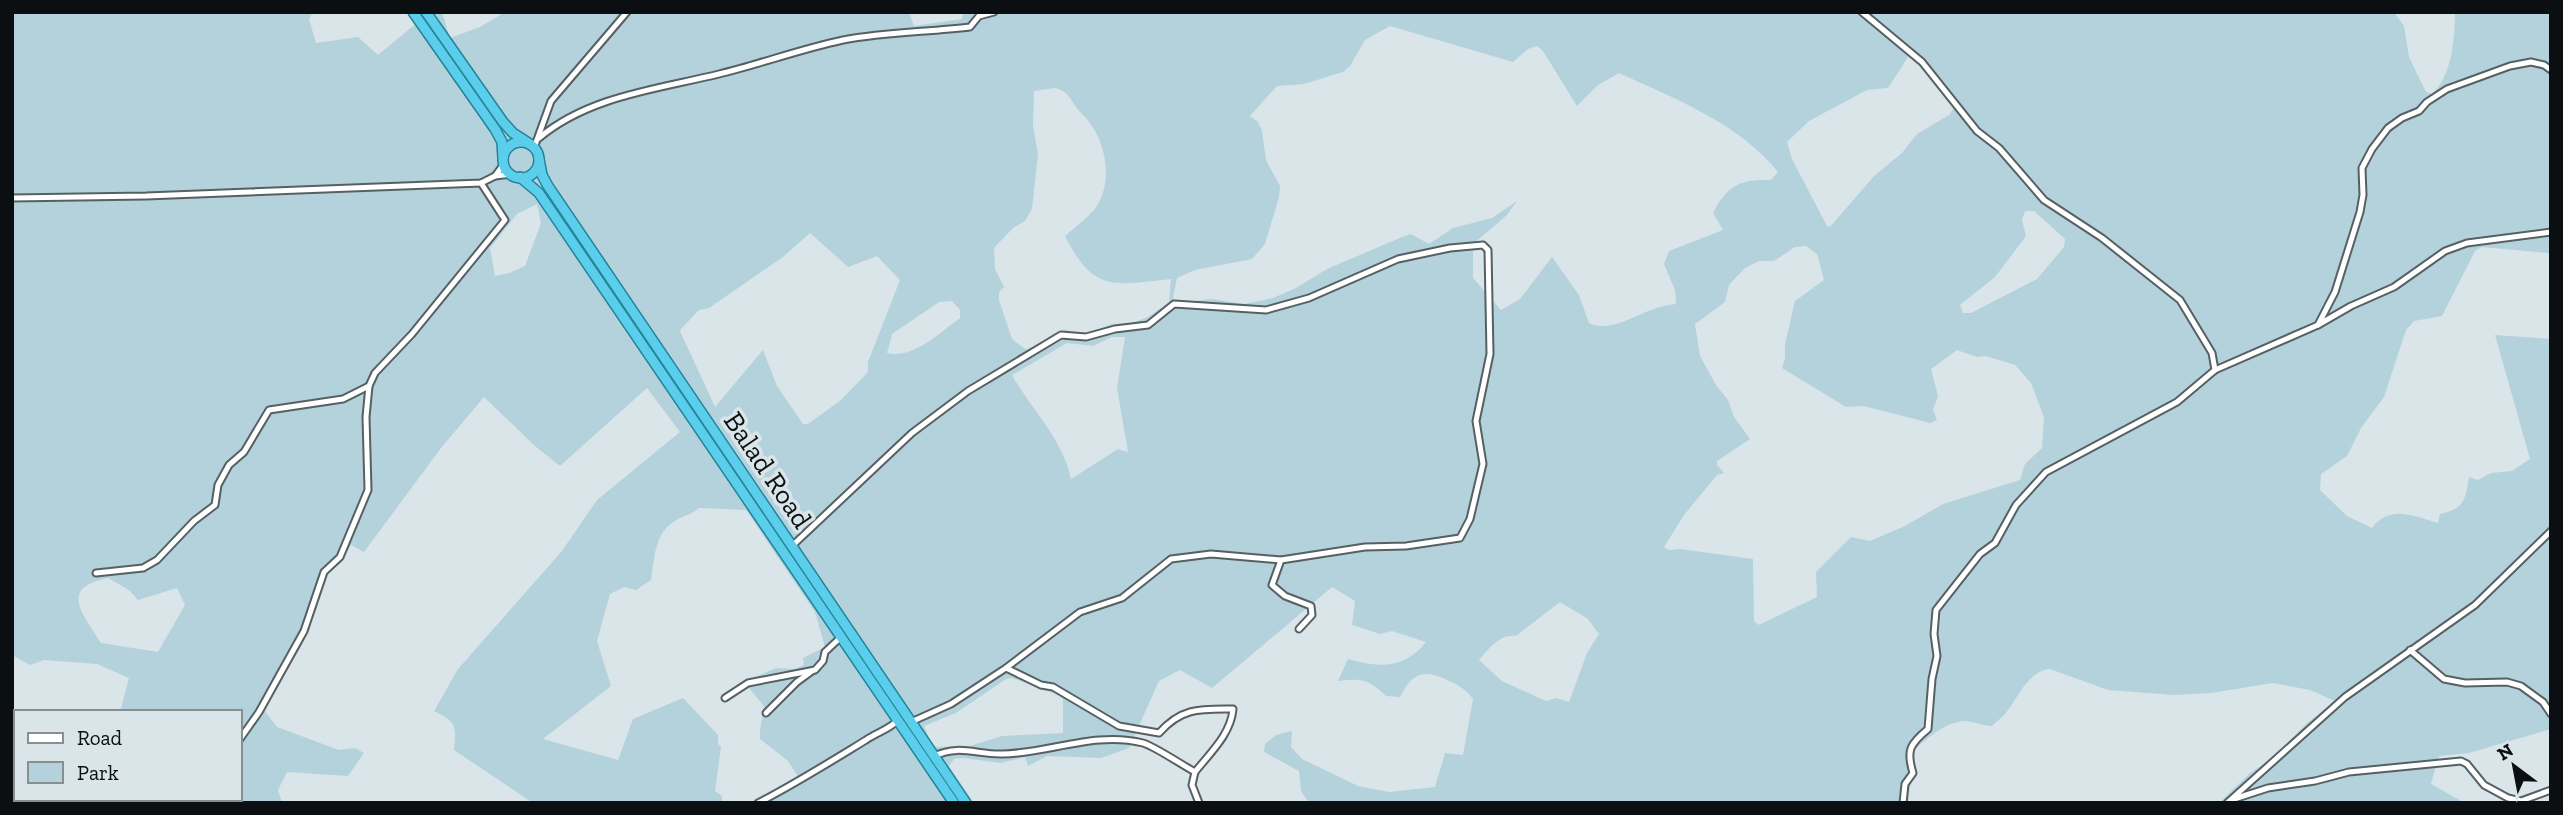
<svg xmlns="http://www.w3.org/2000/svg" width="2563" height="815" font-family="'Zilla Slab',serif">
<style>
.green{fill:#b4d2db;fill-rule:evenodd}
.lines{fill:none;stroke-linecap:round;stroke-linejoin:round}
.minor-casing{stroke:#566063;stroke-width:9}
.trunk-casing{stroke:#24839b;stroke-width:12}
.minor{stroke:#fff;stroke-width:5}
.trunk{stroke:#5aceea;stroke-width:9}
.labels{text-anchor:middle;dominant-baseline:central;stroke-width:7;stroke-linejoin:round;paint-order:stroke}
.street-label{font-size:28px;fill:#0c0f11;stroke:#dae5e9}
</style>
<rect width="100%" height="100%" fill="#dae5e9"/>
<path class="green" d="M12,12H313L309,19L316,43L358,37L378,55L430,12H442L450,38L480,27L505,12H909L914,26L962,19L963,12H2398L2396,15L2404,26L2409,57L2426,92L2432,94C2451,78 2455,39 2455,14L2450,12H2551V258L2548,253L2482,247L2475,251L2442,316L2414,321L2406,330L2384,397L2361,428L2347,456L2321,474L2320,490L2347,516L2372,528C2390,504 2414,516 2438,523L2440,514C2464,509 2465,501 2469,477L2478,480L2491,473L2512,471L2530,459L2495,335L2551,339V729L2469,753L2439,756L2431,784L2465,803H2219L2250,773L2273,758L2307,723L2335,701L2310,690L2273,683L2211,693L2175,695L2108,690L2050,669C2029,671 2019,695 2008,710C2004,716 1997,721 1992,726C1983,726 1973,721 1964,721C1945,722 1924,740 1912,753L1917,775L1911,782L1908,803H1309L1301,791L1299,771L1264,752L1265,744L1276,735L1292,731L1291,747L1302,759L1358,786L1389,792L1435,787L1445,753L1463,755L1473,699C1465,688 1458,685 1445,679C1421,669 1412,674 1400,697L1386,696C1368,679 1363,678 1338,681L1348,659C1378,668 1405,669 1426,642L1392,631L1380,634L1352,625L1355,601L1332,587L1212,688L1180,670L1159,681L1129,748L1101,758L1047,756L1028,766L1025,757L1001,763L963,758L954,759L949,766L974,803H752L799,778L788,761L760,739C759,728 763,717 764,706L744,682L776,668L795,669L804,665L803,658L825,647L815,612L746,510L699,508C692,514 687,515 680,518C654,530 655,556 651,580L636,590L624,587L610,594L597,641L611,686L543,739L618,760L633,719L683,698L718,735V744L721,747L715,791L722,796V803H533L454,750C456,726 457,722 434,711L458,669L562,551L597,500L680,432L647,388L560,466L535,446L484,397L441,448L364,552L351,545L341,561L325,574L303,643L264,710L277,727L339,750L355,748L364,753L348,776L287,772L278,790L282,803H64L67,799H240V712H120L129,678L97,664L44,660L30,665L12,655ZM1390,26L1513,62L1528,49L1537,46L1543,51L1577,106L1598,85L1619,73C1675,99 1739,123 1778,172L1771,180C1741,179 1727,185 1713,213L1723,230L1669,251L1664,264L1675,290L1676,304C1669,305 1661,306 1654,309C1633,316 1610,333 1589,323L1579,295L1552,257L1520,299L1501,310L1473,278V244L1507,215L1517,201L1492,218L1453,228L1429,244L1411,234L1402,237L1327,269L1296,288L1273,298L1244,304L1212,299L1177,303L1173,298L1177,278L1195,270L1252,259L1265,244L1279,197L1280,186L1266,160L1262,131L1258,122L1250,116L1277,86L1304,84L1343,72L1350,66L1365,40ZM1910,54L1929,68L1944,84L1955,99V107L1949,115L1917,134L1902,153L1874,176L1830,227L1827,226L1792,159L1787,142L1809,121L1867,90L1888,88ZM1055,88C1070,91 1071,103 1081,113C1106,136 1116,183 1093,211C1085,220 1074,228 1065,236C1094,293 1113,285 1171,279L1169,302L1148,317L1132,323L1111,324L1087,334L1065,330L1053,334L1035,348L1025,349L1012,339L999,300V292L1004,287L995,269L994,248L1013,228L1025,221L1032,209L1038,154L1033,126L1034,91ZM537,204L541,223L525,266L509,273L495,276L490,248L517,214ZM2025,211H2034L2065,239L2064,247L2037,279L1971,313H1963L1960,305L1995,277L2026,236L2022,220ZM810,233L848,267L877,256L900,280L868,362V372L841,400L808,424H803L777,386L763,350L715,407L680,331L681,329L699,310L709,308L783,257ZM1806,246L1817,254L1824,280L1795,301L1785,344V359L1782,368L1846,407L1864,406L1930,423L1937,420L1933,410L1938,396L1931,369L1957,350L1977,357L1986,356L2015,365L2031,383L2044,417L2042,448L2025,464L2020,480L1943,504L1905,526L1870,541L1851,537L1816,572L1817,597L1759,625L1754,621L1753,559L1680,549L1669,550L1664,547L1684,515L1717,475L1724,473L1717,465V461L1750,439L1734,417L1728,400L1716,385L1700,356L1695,324L1725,302L1729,285L1745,268L1759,261H1774L1795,247ZM952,301L960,310V318C939,333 914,359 887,353L892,334L939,302ZM1112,337H1125L1117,388L1128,452L1118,449L1071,479C1063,439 1031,409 1012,375L1067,343L1093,346ZM108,578L129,590L138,600L177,588L185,605L158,652L101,643C83,614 58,588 108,578ZM1560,602L1588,619L1599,634L1587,653L1569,702L1556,698L1546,701L1502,681L1479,660C1489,649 1499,634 1516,636ZM1012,678C1026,684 1053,691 1063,699V733L1002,736L970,746L933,747L924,726L956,713L1006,679Z"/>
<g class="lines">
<defs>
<g id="minor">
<path d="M1862,12L1922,62L1977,131L1999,148L2044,200L2102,238L2180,300L2212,353L2215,370L2177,402L2046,472L2016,505L1995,543L1980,554L1936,610L1934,634L1937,656L1932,679L1928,729C1910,744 1906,750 1913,773L1905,784L1903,803"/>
<path d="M539,138C589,96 658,89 719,74C760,64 801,49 843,40C885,32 928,32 970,27L979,16L994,12"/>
<path d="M534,148L551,101L627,12"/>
<path d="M504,164L495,176L511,174"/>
<path d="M12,198L146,196L481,183L495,176"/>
<path d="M2318,325L2351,306L2394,287L2445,251L2467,243L2551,232"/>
<path d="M2215,370L2318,325L2335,292L2360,212L2363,195L2362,168L2372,149L2388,128L2402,118L2419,111L2427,102L2447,89L2510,66L2531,62L2544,65L2551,70"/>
<path d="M792,546L912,433L968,391L1061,335L1086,337L1115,329L1148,325L1174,304L1266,310L1309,298L1398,259L1450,248L1483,245L1488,250L1490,354L1476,421L1483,464L1470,519L1460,538L1406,546L1365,547L1281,560L1211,554L1171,559L1122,598L1080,612L1006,668L951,704L911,722"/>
<path d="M1281,560L1272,585L1285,596L1311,606L1312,615L1299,629"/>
<path d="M96,573L143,568L157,560L194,521L215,505L218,485L229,465L244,452L269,410L343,399L369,386"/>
<path d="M2410,650L2444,679L2465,683L2507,682L2521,686L2543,702L2551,714"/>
<path d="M1006,668L1041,685L1053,687L1119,726L1159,733C1182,707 1201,709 1233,709C1231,734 1210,753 1195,772"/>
<path d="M725,698L748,683L815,670L823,661L825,652L841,637"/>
<path d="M766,713L797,682L812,671"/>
<path d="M240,739L259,712L304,631L324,572L340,557L368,490L366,417L369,386L375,373L412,334L505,220L481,183"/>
<path d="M934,756C960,744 977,755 1003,754C1050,753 1095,731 1143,743C1154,746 1182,765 1195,772L1192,785L1199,803"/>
<path d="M2234,799L2268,788L2315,781L2349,772L2461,761L2467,764L2484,785L2508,798L2521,801L2551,790"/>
<path d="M174,803L177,799"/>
<path d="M758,803C795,784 830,762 866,740C876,733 890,729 898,720"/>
<path d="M2227,803L2345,697L2475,605L2551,531"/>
</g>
<g id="trunk">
<path d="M413,12L495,129L502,142L503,158"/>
<path d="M426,12L503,122L513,133L530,144"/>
<circle cx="521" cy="160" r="18"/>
<path d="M539,159L542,175L548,186L966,803"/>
<path d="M520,177L539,193L954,803"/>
</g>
</defs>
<use href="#minor" class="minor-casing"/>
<use href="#trunk" class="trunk-casing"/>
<use href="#minor" class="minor"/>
<use href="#trunk" class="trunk"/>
</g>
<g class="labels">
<g class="street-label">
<text transform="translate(768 470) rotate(56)">Balad Road</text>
</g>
</g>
<rect width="2563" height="815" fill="none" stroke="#0c0f11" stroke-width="28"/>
<rect x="14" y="710" width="228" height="91" fill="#dae5e9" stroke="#888f93" stroke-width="2"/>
<rect x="28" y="733" width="35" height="10" fill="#ffffff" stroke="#888f93" stroke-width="2"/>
<text x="77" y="745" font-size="21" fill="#0c0f11">Road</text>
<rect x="28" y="762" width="35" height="21" fill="#b4d2db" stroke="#888f93" stroke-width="2"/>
<text x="77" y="780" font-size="21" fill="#0c0f11">Park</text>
<g transform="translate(2514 766) rotate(328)" stroke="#dae5e9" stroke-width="5" paint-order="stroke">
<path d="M0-5L12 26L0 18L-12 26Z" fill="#0c0f11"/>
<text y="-10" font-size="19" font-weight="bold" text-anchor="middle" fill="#0c0f11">N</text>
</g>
</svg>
